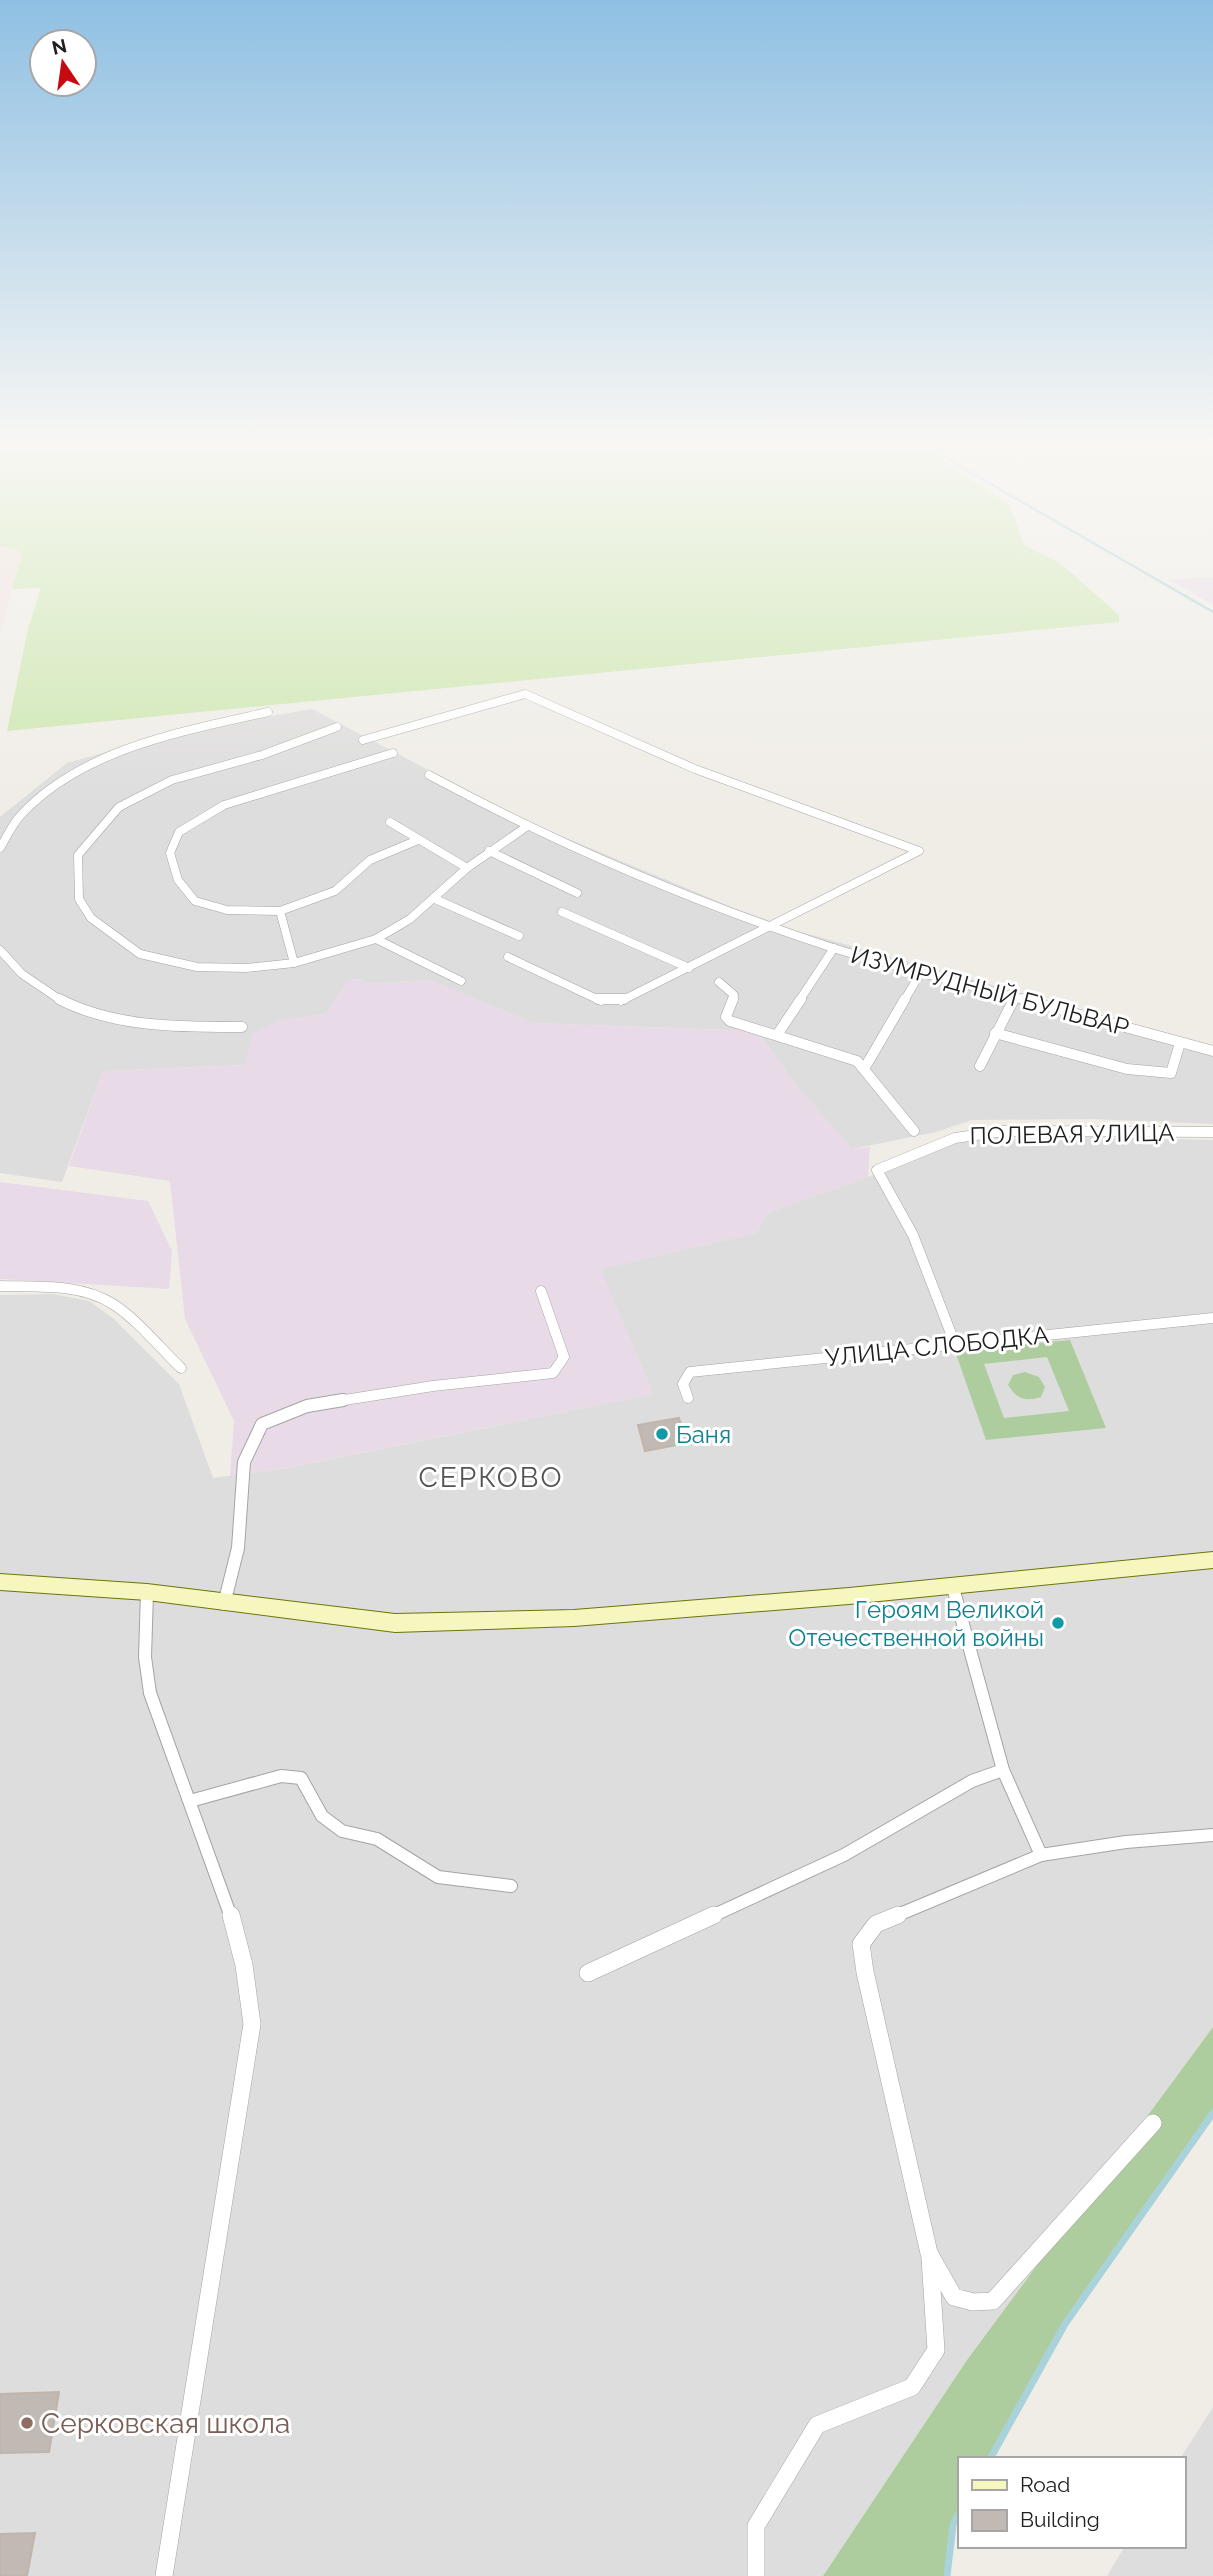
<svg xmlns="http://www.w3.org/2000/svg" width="1213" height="2576" font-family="Raleway,sans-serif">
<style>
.residential{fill:#dedddd}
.industrial{fill:#e9dae7}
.military{fill:#f1e1dc}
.grass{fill:#cde7b0}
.forest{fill:#aecd9e;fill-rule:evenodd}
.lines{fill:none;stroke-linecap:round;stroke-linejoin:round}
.stream-far1{stroke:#aad2db;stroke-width:2.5}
.stream{stroke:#aad2db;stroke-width:7}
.building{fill:#c1b9b4;stroke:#c1b4aa;stroke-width:2}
.minor-far3-casing{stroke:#a4a4a4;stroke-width:9}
.minor-far2-casing{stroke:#a4a4a4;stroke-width:11}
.minor-far1-casing{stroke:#a4a4a4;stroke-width:14}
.minor-casing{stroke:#a4a4a4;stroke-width:18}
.secondary-casing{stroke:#6c740a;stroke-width:2}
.minor-far3{stroke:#fff;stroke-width:8}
.minor-far2{stroke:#fff;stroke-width:10}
.minor-far1{stroke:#fff;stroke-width:12}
.minor{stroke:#fff;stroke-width:17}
.secondary{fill:#f6f7bf;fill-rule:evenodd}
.culture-dot{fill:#0f9aa8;stroke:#fff;stroke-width:2.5}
.education-dot{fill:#8d6e63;stroke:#fff;stroke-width:2.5}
.labels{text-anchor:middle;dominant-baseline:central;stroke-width:6;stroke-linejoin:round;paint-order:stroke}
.street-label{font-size:24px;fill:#202020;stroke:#fff}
.culture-label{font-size:24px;fill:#0d838f;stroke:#fff;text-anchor:start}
.quarter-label{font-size:28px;letter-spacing:2px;fill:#535353;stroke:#fff}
.near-education-label{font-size:28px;fill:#785e54;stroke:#fff;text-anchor:start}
</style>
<rect width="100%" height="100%" fill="#f0ede7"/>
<g class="residential">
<path d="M312,709L530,823L734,908L797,931L1213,1046V1124L1091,1119L972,1120L936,1132L852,1149L799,1089L757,1031L533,1023L429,980L367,984L361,979L348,980L326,1014L278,1021L245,1065L103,1071L62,1182L0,1173V817L67,763L174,733Z"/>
<path d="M1014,1135L1213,1140V2027L967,2360L823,2576H0V1295L53,1294L89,1301L114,1319L179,1384L213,1478L287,1468L653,1394L600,1269L756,1233L769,1212L868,1177L960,1139Z"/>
<path d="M1213,2407V2576H1107L1125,2546H1183V2459H1180Z"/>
</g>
<g class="industrial">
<path d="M1213,577V605L1170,580Z"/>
<path d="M361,979L367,984L429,980L533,1023L757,1031L799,1089L852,1149L870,1147L868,1177L769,1212L756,1233L601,1269L653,1394L286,1468L230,1476L234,1421L185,1319L170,1181L69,1166L103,1071L245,1065L252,1034L278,1021L326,1014L348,980Z"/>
<path d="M0,1182L148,1201L172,1251L169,1289L0,1279Z"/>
</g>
<path class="military" d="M0,546L18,550L22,555L0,634Z"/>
<path class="grass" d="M0,443H924L950,466L1010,505L1024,545L1060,563L1119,615V622L7,731L28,629L41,588L12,589L22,555L18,550L0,546Z"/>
<g class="forest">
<path d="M1070,1340L1106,1428L986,1440L955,1351ZM1047,1357L1069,1411L1004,1418L984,1364Z"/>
<path d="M1025,1372L1039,1377L1045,1387L1041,1397C1025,1402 1017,1399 1008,1385L1013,1375Z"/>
<path d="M1213,2027V2113L1065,2324L990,2459H959V2513L953,2525L947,2576H823L967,2360Z"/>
</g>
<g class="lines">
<path class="stream-far1" d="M932,443L956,464L1213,612"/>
<g class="stream">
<path d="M990,2459L1065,2324L1213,2113"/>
<path d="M947,2576L953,2525L959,2513"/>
</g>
</g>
<g class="building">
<path d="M679,1418L687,1443L645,1451L638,1425Z"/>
<path d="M59,2392L49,2452L0,2453V2394Z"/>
<path d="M35,2533L27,2576H0V2534Z"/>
</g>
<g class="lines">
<defs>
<g id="minor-far3">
<path d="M337,727L262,755L172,780L119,807L78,855L79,899L91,918L140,954L197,967L246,968L294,963L376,939L410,919L467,868L526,827"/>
<path d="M363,740L525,694L695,769L919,851L621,1001"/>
<path d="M393,753L224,805L179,832L170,853L178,880L195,901L227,910L280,911L335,891L370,860L418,840"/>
<path d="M429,775C559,845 693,902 833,948C897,968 963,983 1028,1001"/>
<path d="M390,822L467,868"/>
<path d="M0,848C6,838 12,825 20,816C81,749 183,731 268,712"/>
<path d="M489,851L577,893"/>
<path d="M435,899L519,936"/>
<path d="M280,911L294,963"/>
<path d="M562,912L689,968"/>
<path d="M376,939L461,981"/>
<path d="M0,950L22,974L62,1001"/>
<path d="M508,957L601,1001"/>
<path d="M719,982L734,995L732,1001"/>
<path d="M799,1001L834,948"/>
<path d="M904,1001L921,972"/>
<path d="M1013,1001L1014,998"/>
</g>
<g id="minor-far2">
<path d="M59,999C115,1028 181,1027 242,1027"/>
<path d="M598,999H624"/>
<path d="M733,999L726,1017L730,1021L857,1061L914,1131"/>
<path d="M1022,999L1213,1051"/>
<path d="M995,1033L1127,1069L1171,1073L1180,1043"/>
<path d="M777,1035L801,999"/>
<path d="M980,1066L1014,999"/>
<path d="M864,1069L905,999"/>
<path d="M0,1286C37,1287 80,1283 113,1304C139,1321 159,1347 181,1368"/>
<path d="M955,1344L913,1235L877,1170L955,1138L1004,1131L1213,1132"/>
<path d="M688,1398L683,1384L690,1372L1213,1318"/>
<path d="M332,1402L433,1386L553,1373L564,1357L541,1291"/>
</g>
<g id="minor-far1">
<path d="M952,1584L1003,1770L1041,1855"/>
<path d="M147,1592L145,1657L150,1693L231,1917"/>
<path d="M224,1604L238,1548L244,1462L262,1424L307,1406L343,1400"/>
<path d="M190,1801L281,1776L301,1778L322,1816L342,1831L377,1839L438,1877L511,1886"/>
<path d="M710,1917L844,1855L972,1781L1003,1770"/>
<path d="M893,1917L1041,1855L1126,1842L1213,1835"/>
</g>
<g id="minor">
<path d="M898,1915L876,1924L861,1944L865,1972L929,2253L954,2297L973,2302L993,2301L1153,2123"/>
<path d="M588,1973L714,1915"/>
<path d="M164,2576L252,2024L244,1965L231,1915"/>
<path d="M756,2576V2526L817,2425L912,2387L936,2350L930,2258"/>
</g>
<path id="secondary" d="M1213,1552V1568L849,1604L574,1626L395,1632L147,1600L0,1590V1574L147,1584L395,1614L574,1610L849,1588Z"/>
</defs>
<use href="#minor-far3" class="minor-far3-casing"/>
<use href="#minor-far2" class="minor-far2-casing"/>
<use href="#minor-far1" class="minor-far1-casing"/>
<use href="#minor" class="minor-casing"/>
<use href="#secondary" class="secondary-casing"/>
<use href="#minor-far3" class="minor-far3"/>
<use href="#minor-far2" class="minor-far2"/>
<use href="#minor-far1" class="minor-far1"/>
<use href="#minor" class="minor"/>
<use href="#secondary" class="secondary"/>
</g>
<linearGradient id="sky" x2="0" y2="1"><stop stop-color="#8fc0e3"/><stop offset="0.55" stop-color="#f8f7f4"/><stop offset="1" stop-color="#f8f7f4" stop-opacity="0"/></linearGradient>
<rect width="1213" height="804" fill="url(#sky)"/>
<g class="culture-dot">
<circle cx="662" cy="1434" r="7"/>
<circle cx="1058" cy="1623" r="7"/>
</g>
<circle class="education-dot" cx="27" cy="2423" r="7"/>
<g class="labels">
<g class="street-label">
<text transform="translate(990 991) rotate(15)">ИЗУМРУДНЫЙ БУЛЬВАР</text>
<text transform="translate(1072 1134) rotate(-1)">ПОЛЕВАЯ УЛИЦА</text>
<text transform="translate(937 1346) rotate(-6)">УЛИЦА СЛОБОДКА</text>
</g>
<g class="culture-label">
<text x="676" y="1434">Баня</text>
<text x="1044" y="1609" text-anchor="end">Героям Великой<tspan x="1044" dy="28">Отечественной войны</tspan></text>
</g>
<g class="quarter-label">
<text x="491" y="1477">СЕРКОВО</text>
</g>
<g class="near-education-label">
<text x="41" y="2423">Серковская школа</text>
</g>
</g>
<rect x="958" y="2457" width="228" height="91" fill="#ffffff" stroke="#a6a6a6" stroke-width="2"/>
<rect x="972" y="2480" width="35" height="10" fill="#f6f7bf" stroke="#a6a6a6" stroke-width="2"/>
<text x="1020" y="2492" font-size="21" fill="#202020">Road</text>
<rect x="972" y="2510" width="35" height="21" fill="#c1b9b4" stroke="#a6a6a6" stroke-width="2"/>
<text x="1020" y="2527" font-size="21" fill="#202020">Building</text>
<g transform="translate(63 63) rotate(347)"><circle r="33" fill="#ffffff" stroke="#a6a6a6" stroke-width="2"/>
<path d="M0-5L12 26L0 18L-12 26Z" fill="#c70a10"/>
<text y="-10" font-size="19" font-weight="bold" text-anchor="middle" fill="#202020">N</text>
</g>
</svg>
